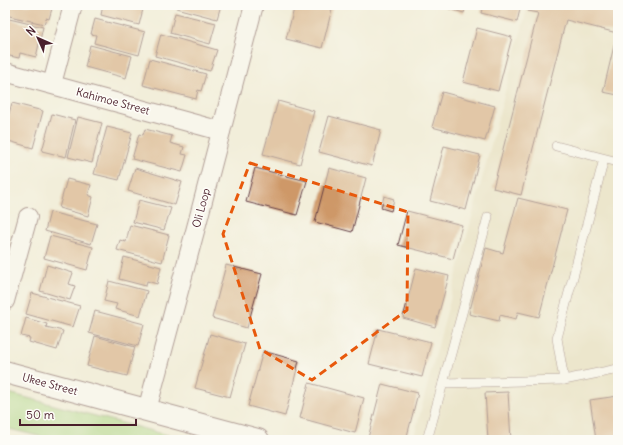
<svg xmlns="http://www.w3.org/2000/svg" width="623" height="445" font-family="Delius,sans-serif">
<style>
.built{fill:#e4dbba}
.green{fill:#a6d582;stroke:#787a56}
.building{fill:#ce9867}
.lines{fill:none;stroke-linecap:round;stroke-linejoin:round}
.service-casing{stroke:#633e45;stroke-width:10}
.minor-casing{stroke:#633e45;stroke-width:20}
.tertiary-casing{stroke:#633e45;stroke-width:24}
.service{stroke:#fff;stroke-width:9}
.minor{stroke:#fff;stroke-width:18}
.tertiary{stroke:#fff;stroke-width:22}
.marked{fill:none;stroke:#e8590c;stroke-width:3;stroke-dasharray:8 5;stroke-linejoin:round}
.labels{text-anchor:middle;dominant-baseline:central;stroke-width:3.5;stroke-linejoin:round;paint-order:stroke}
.street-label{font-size:11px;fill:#4a1f2b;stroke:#fdfcf7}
</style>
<rect width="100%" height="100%" fill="#fdfcf7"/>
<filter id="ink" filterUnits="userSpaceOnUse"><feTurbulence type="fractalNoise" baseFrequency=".025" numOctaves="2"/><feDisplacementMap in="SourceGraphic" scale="8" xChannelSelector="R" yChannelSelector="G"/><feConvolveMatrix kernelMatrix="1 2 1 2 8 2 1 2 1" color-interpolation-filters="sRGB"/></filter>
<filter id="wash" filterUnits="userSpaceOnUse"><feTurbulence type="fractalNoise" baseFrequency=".012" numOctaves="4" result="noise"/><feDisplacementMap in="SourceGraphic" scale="16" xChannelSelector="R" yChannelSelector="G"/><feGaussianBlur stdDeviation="0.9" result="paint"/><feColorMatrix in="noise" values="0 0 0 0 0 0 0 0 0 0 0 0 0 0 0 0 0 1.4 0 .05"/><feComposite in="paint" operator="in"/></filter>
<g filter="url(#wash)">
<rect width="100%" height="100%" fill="#f2eeda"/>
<path class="built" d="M528,5H618V440H413Z"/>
<path class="green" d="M5,392L186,440H55L5,428Z"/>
<g id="blocks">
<g class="building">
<path d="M5,5H53L49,19L46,18L44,24L5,15Z"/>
<path d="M103,5H144L139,25L101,15Z"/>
<path d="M177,5H221L217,19L176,8Z"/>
<path d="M295,5H333L322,48L286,39Z"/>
<path d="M436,5H466L464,13Z"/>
<path d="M483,5H521L517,22L481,13Z"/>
<path d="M529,5H618V95L603,92L617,33L566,20L521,195L493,188L538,13L527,11Z"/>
<path d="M175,13L216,23L210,44L170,33Z"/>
<path d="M5,18L43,27L36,57L20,53L19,58L5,55Z"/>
<path d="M95,19L145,32L139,55L94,43L96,35L91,34Z"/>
<path d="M477,28L512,37L498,91L463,82Z"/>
<path d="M161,34L217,50L210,71L155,56Z"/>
<path d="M90,45L132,56L126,78L85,67Z"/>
<path d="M150,59L206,74L201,91L198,90L196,99L143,85Z"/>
<path d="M442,92L495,106L485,141L432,127Z"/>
<path d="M278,101L314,111L300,164L263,154Z"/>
<path d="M12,103L43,111L33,148L5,140V127Z"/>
<path d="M52,114L75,120L66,157L42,151Z"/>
<path d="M329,116L381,130L372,166L319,152Z"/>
<path d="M78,117L102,123L92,163L68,157Z"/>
<path d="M107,127L132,133L119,180L94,174Z"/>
<path d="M145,129L172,136L170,143L184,147L182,154L187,155L182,172L132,159L139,134L143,135Z"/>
<path d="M444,146L480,155L466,210L430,201Z"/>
<path d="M135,168L182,182L175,205L128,191Z"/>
<path d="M255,168L307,181L297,215L246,202Z"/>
<path d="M329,168L366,178L352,232L315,222Z"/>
<path d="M67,179L91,185L88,195L93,197L88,216L59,208Z"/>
<path d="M384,196L394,199L391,211L381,208Z"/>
<path d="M518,198L567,210L539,317L518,312L516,319L500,315L499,321L469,314L486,248L503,253Z"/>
<path d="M139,200L171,208L164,230L133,222Z"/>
<path d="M407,211L462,225L453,259L398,245Z"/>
<path d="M50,212L97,224L91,244L45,231Z"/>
<path d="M130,225L169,235L162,262L117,250L120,240L126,242Z"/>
<path d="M50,236L93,247L87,270L44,258Z"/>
<path d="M124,257L161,267L157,284L147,281L146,286L119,279Z"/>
<path d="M47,265L73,273L69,284L75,286L70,300L40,291Z"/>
<path d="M226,265L262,274L247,328L212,318Z"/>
<path d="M416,268L449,276L435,327L403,318Z"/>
<path d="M109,281L147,291L140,316L115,309L117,304L104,301Z"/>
<path d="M32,293L80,306L73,327L26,314Z"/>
<path d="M95,311L144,324L138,346L89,333Z"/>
<path d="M26,318L47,324L46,327L63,331L57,350L29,342L30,338L21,336Z"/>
<path d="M378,329L431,342L422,377L369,364Z"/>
<path d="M210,334L245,344L230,397L195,388Z"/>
<path d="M95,336L135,347L127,376L87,366Z"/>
<path d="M263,351L299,361L285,416L248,406Z"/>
<path d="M309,383L364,398L355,433L300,418Z"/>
<path d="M382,384L418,393L406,440H377L368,438Z"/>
<path d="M508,392L511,440H488L485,393Z"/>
<path d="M618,396V440H596L590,400Z"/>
</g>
</g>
</g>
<g filter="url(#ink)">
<use href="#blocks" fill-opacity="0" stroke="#633e45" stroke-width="1"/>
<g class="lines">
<defs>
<g id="service">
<path d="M556,146L618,162"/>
<path d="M564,380L557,338L604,159"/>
<path d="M443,383L488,217"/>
<path d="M427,440L443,383L564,380L618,369"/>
</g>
<g id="minor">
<path d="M5,72L221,131"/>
<path d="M52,84L73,5"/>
<path d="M5,301L28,217"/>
<path d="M147,410L198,220L254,5"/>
</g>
<path id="tertiary" d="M5,372L258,440"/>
</defs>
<use href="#service" class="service-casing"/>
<use href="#minor" class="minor-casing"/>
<use href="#tertiary" class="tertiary-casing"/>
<use href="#service" class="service"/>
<use href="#minor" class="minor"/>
<use href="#tertiary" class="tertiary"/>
</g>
</g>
<path d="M0 0H623V445H0ZM250,163L408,212L407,310L312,380L260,349L223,234Z" fill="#f2eeda" fill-opacity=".55" fill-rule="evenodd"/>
<path class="marked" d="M250,163L408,212L407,310L312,380L260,349L223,234Z"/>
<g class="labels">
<g class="street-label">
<text transform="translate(113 101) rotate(15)">Kahimoe Street</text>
<text transform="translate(201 208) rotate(-75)">Oli Loop</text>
<text transform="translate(50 384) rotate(15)">Ukee Street</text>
</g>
</g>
<rect width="623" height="445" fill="none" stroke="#fdfcf7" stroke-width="20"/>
<g transform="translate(38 38) rotate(315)" stroke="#fdfcf7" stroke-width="3" paint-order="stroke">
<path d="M0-3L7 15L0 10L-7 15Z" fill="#4a1f2b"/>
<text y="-6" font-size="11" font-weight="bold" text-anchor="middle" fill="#4a1f2b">N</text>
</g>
<path d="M20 419v6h116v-6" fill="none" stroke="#4a1f2b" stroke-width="2"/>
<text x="26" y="419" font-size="12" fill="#4a1f2b" stroke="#fdfcf7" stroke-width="3" paint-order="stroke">50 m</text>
</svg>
